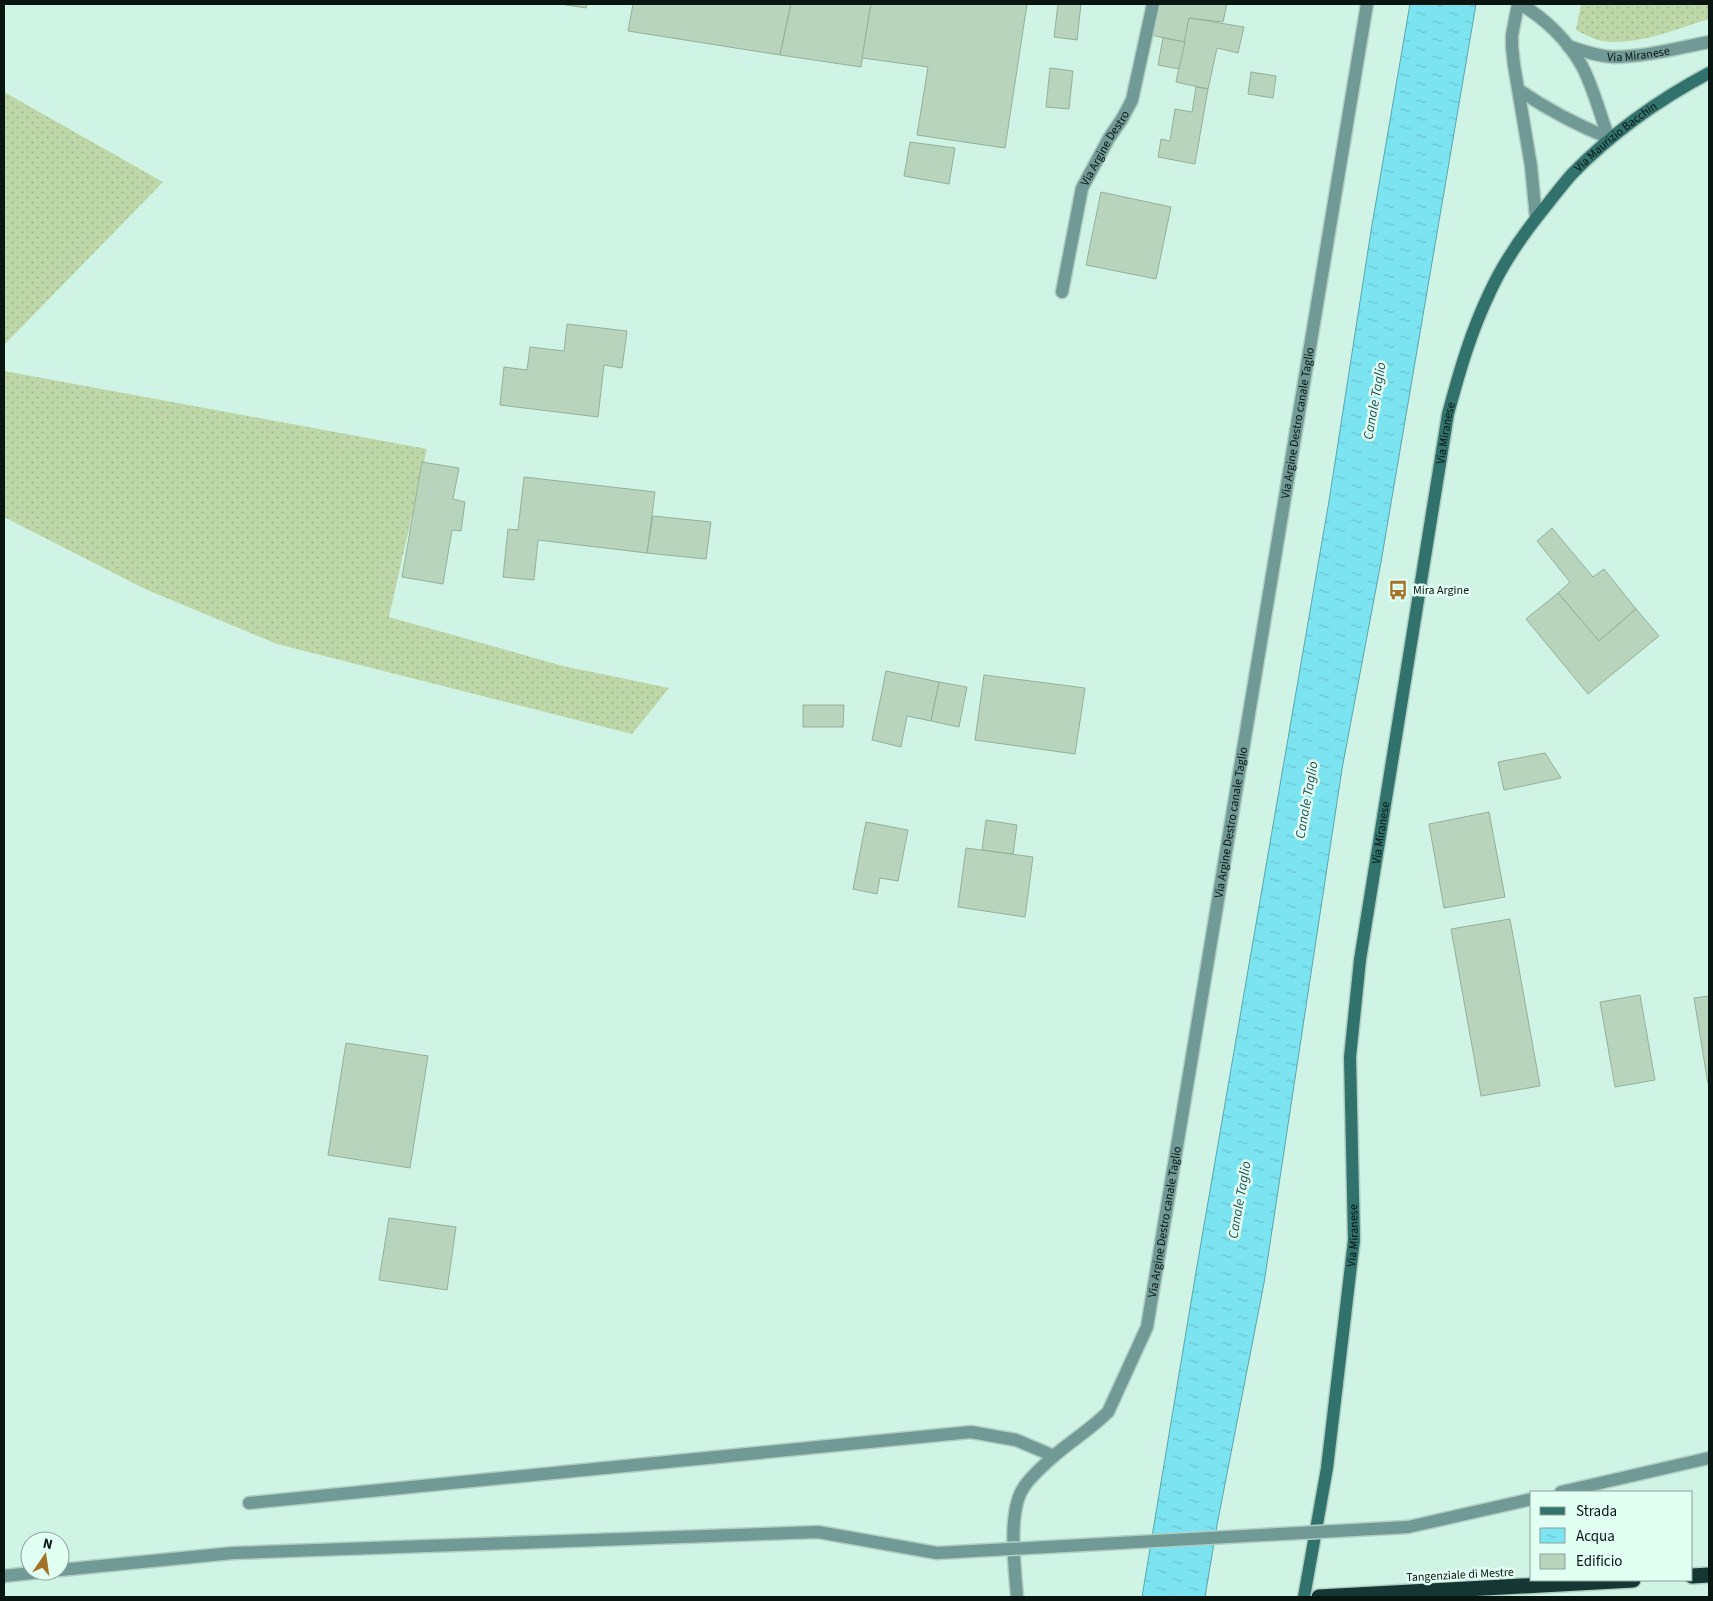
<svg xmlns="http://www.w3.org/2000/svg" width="1713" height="1601" font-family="'Source Sans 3',sans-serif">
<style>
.grass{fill:url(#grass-dots)}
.water{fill:url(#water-ripples);stroke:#59a6ae}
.building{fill:#b9d4bd;stroke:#95b099}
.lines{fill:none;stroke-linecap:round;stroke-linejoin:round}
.lane-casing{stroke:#afcfc2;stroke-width:15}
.street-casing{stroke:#afcfc2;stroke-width:15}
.secondary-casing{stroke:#afcfc2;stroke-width:15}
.highway-casing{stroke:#afcfc2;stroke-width:18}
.lane{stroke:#719995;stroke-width:12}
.street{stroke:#719995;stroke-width:12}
.secondary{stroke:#31726d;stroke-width:12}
.highway{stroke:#153733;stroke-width:15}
.lane-bridge-casing{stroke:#afcfc2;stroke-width:15;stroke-linecap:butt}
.lane-bridge{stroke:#719995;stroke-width:12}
.labels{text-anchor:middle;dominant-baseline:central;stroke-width:5;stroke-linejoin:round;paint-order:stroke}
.street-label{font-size:12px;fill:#081510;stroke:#e2fff3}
.poi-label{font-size:12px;fill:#081510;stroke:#e2fff3;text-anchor:start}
.water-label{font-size:14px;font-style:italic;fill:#204f54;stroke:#e2fff3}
</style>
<defs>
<pattern id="grass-dots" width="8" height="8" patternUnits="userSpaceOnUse" patternTransform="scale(1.25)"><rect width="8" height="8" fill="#bed7a8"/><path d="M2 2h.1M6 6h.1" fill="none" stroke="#a2b890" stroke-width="1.8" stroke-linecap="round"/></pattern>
<pattern id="water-ripples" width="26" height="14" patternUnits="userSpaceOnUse" patternTransform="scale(1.25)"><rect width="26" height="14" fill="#7ce4f1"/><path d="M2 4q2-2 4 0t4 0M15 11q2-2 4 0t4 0" fill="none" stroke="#6ac3ce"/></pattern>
</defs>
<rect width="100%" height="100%" fill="#cff3e4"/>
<g class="grass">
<path d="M1581,4H1709V19C1676,29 1638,46 1602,41C1593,39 1584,34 1576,30Z"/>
<path d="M4,92L163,182L4,345Z"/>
<path d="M4,371L427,449L389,617L563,666L669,688L632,734L277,644L145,589L4,517Z"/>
</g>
<path class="water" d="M1410,4H1476L1381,562L1342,769L1264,1283L1217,1525L1205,1597H1142L1197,1266L1329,501L1371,231Z"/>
<g class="building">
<path d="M560,4H587L586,8Z"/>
<path d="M633,4H791L780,55L628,31Z"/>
<path d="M791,4H871L861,67L780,55Z"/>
<path d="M871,4H1027L1005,148L917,135L928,67L862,58Z"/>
<path d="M1058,4H1081L1077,40L1054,37Z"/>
<path d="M1156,4H1227L1223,22L1189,18L1185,42L1150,35Z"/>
<path d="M1189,18L1244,27L1238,53L1217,48L1208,89L1176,82Z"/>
<path d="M1163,38L1185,42L1179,69L1158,65Z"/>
<path d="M1050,68L1073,71L1069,109L1046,107Z"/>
<path d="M1251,72L1276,76L1273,98L1248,94Z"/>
<path d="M1196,87L1208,89L1195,164L1158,157L1161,139L1170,141L1175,109L1192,112Z"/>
<path d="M910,142L955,148L949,184L904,176Z"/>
<path d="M1101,192L1171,207L1156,279L1086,265Z"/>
<path d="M567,324L627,331L622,368L604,365L598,417L500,405L504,367L527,370L530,347L564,351Z"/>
<path d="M422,462L459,468L453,499L465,502L461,531L452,530L443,584L402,577Z"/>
<path d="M524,477L655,492L647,553L538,540L534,580L503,577L508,529L518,530Z"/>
<path d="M653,516L711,522L706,559L647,553Z"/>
<path d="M1552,528L1593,577L1604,569L1636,609L1599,641L1558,593L1570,582L1537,541Z"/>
<path d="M1558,593L1599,641L1636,609L1659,636L1588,694L1526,619Z"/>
<path d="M886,671L939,682L931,721L907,716L901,747L872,740Z"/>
<path d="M984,675L1085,688L1075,754L975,740Z"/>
<path d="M939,682L967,687L959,727L931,721Z"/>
<path d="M803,705H844L843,727H803Z"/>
<path d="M1545,753L1561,778L1504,790L1498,762Z"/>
<path d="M1489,812L1505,897L1444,908L1429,824Z"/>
<path d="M986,820L1017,825L1013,854L982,850Z"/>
<path d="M866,822L908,830L898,881L880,878L877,894L853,889Z"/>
<path d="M966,848L1033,857L1025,917L958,907Z"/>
<path d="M1510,919L1540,1086L1481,1096L1451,929Z"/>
<path d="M1640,995L1655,1080L1615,1087L1600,1002Z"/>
<path d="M1709,996V1083L1708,1084L1694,998Z"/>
<path d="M346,1043L428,1056L410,1168L328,1155Z"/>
<path d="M389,1218L456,1227L447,1290L379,1280Z"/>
</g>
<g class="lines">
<defs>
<g id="lane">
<path d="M1561,1492L1709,1458"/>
<path d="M249,1503L971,1432L1016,1440L1054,1456"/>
<path d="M1408,1527L1532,1499"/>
<path d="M60,1570L233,1553L818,1532L937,1553"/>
<path d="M4,1576L51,1571"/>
</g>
<g id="street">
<path d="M1518,4L1512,35V47L1514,65L1531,166L1536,218"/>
<path d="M1520,4C1545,18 1568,41 1582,66C1594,89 1600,115 1609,138"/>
<path id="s1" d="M1568,46C1582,51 1597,56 1613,57C1645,57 1678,48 1709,42"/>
<path d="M1519,90C1548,110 1577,125 1609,138"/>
<path id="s2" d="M1062,292L1082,188L1109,138L1122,119L1132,100L1153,4"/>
<path id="s3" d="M1017,1597C1015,1568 1007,1511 1024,1487C1031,1476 1044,1465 1054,1456C1071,1441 1091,1429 1108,1412L1147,1327L1367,4"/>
</g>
<g id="secondary">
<path id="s4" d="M1304,1597L1327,1468L1354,1240L1350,1057L1360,960L1448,414C1459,373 1471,331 1490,292C1504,261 1524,233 1546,206C1554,196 1563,184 1572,174C1612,133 1658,100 1709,73"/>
</g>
<g id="highway">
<path d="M1692,1576L1709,1575"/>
<path d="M1319,1597L1633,1580"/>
</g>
</defs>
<use href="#lane" class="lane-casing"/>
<use href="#street" class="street-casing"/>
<use href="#secondary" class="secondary-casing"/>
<use href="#highway" class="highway-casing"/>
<use href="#lane" class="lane"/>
<use href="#street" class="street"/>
<use href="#secondary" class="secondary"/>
<use href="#highway" class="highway"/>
<defs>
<path id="lane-bridge" d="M937,1553L1408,1527"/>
</defs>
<use href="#lane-bridge" class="lane-bridge-casing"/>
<use href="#lane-bridge" class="lane-bridge"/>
</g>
<defs>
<symbol id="bus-bare" viewBox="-9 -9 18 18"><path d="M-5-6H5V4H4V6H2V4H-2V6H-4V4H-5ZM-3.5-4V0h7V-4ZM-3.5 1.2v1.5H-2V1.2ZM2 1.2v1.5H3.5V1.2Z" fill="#a47328" stroke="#e2fff3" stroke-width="2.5" paint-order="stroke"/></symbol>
</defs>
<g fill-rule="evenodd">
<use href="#bus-bare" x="1384" y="576" width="28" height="28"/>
</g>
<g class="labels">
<g class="street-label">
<text stroke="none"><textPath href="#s1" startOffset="72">Via Miranese</textPath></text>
<text stroke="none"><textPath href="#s4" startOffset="1525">Via Maurizio Bacchin</textPath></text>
<text stroke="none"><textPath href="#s2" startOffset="152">Via Argine Destro</textPath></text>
<text stroke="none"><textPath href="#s3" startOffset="1235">Via Argine Destro canale Taglio</textPath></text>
<text stroke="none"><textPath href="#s4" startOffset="1175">Via Miranese</textPath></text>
<text stroke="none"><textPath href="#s3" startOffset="830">Via Argine Destro canale Taglio</textPath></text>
<text stroke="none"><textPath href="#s4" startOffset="770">Via Miranese</textPath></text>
<text stroke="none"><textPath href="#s3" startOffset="425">Via Argine Destro canale Taglio</textPath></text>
<text stroke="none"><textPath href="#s4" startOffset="365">Via Miranese</textPath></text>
<text transform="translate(1460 1575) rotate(-3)">Tangenziale di Mestre</text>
</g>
<g class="poi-label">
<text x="1413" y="590">Mira Argine</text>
</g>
<g class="water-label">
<text transform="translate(1375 401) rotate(-80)">Canale Taglio</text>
<text transform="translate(1307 800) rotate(-80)">Canale Taglio</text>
<text transform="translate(1240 1200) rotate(-80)">Canale Taglio</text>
</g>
</g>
<rect width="1713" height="1601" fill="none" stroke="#081510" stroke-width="10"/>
<rect x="1530" y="1491" width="162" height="90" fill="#e2fff3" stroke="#8ba198"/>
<rect x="1540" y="1507" width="25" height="8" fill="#31726d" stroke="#8ba198"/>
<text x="1576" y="1516" font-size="15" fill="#081510">Strada</text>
<rect x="1540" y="1528" width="25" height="15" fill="url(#water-ripples)" stroke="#8ba198"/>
<text x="1576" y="1541" font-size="15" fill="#081510">Acqua</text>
<rect x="1540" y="1554" width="25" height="15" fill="#b9d4bd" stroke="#8ba198"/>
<text x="1576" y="1566" font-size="15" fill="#081510">Edificio</text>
<g transform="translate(45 1556) rotate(13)"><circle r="24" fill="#e2fff3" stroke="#8ba198"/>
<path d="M0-4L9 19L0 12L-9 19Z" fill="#a47328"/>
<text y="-8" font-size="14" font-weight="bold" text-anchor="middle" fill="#081510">N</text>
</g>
</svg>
